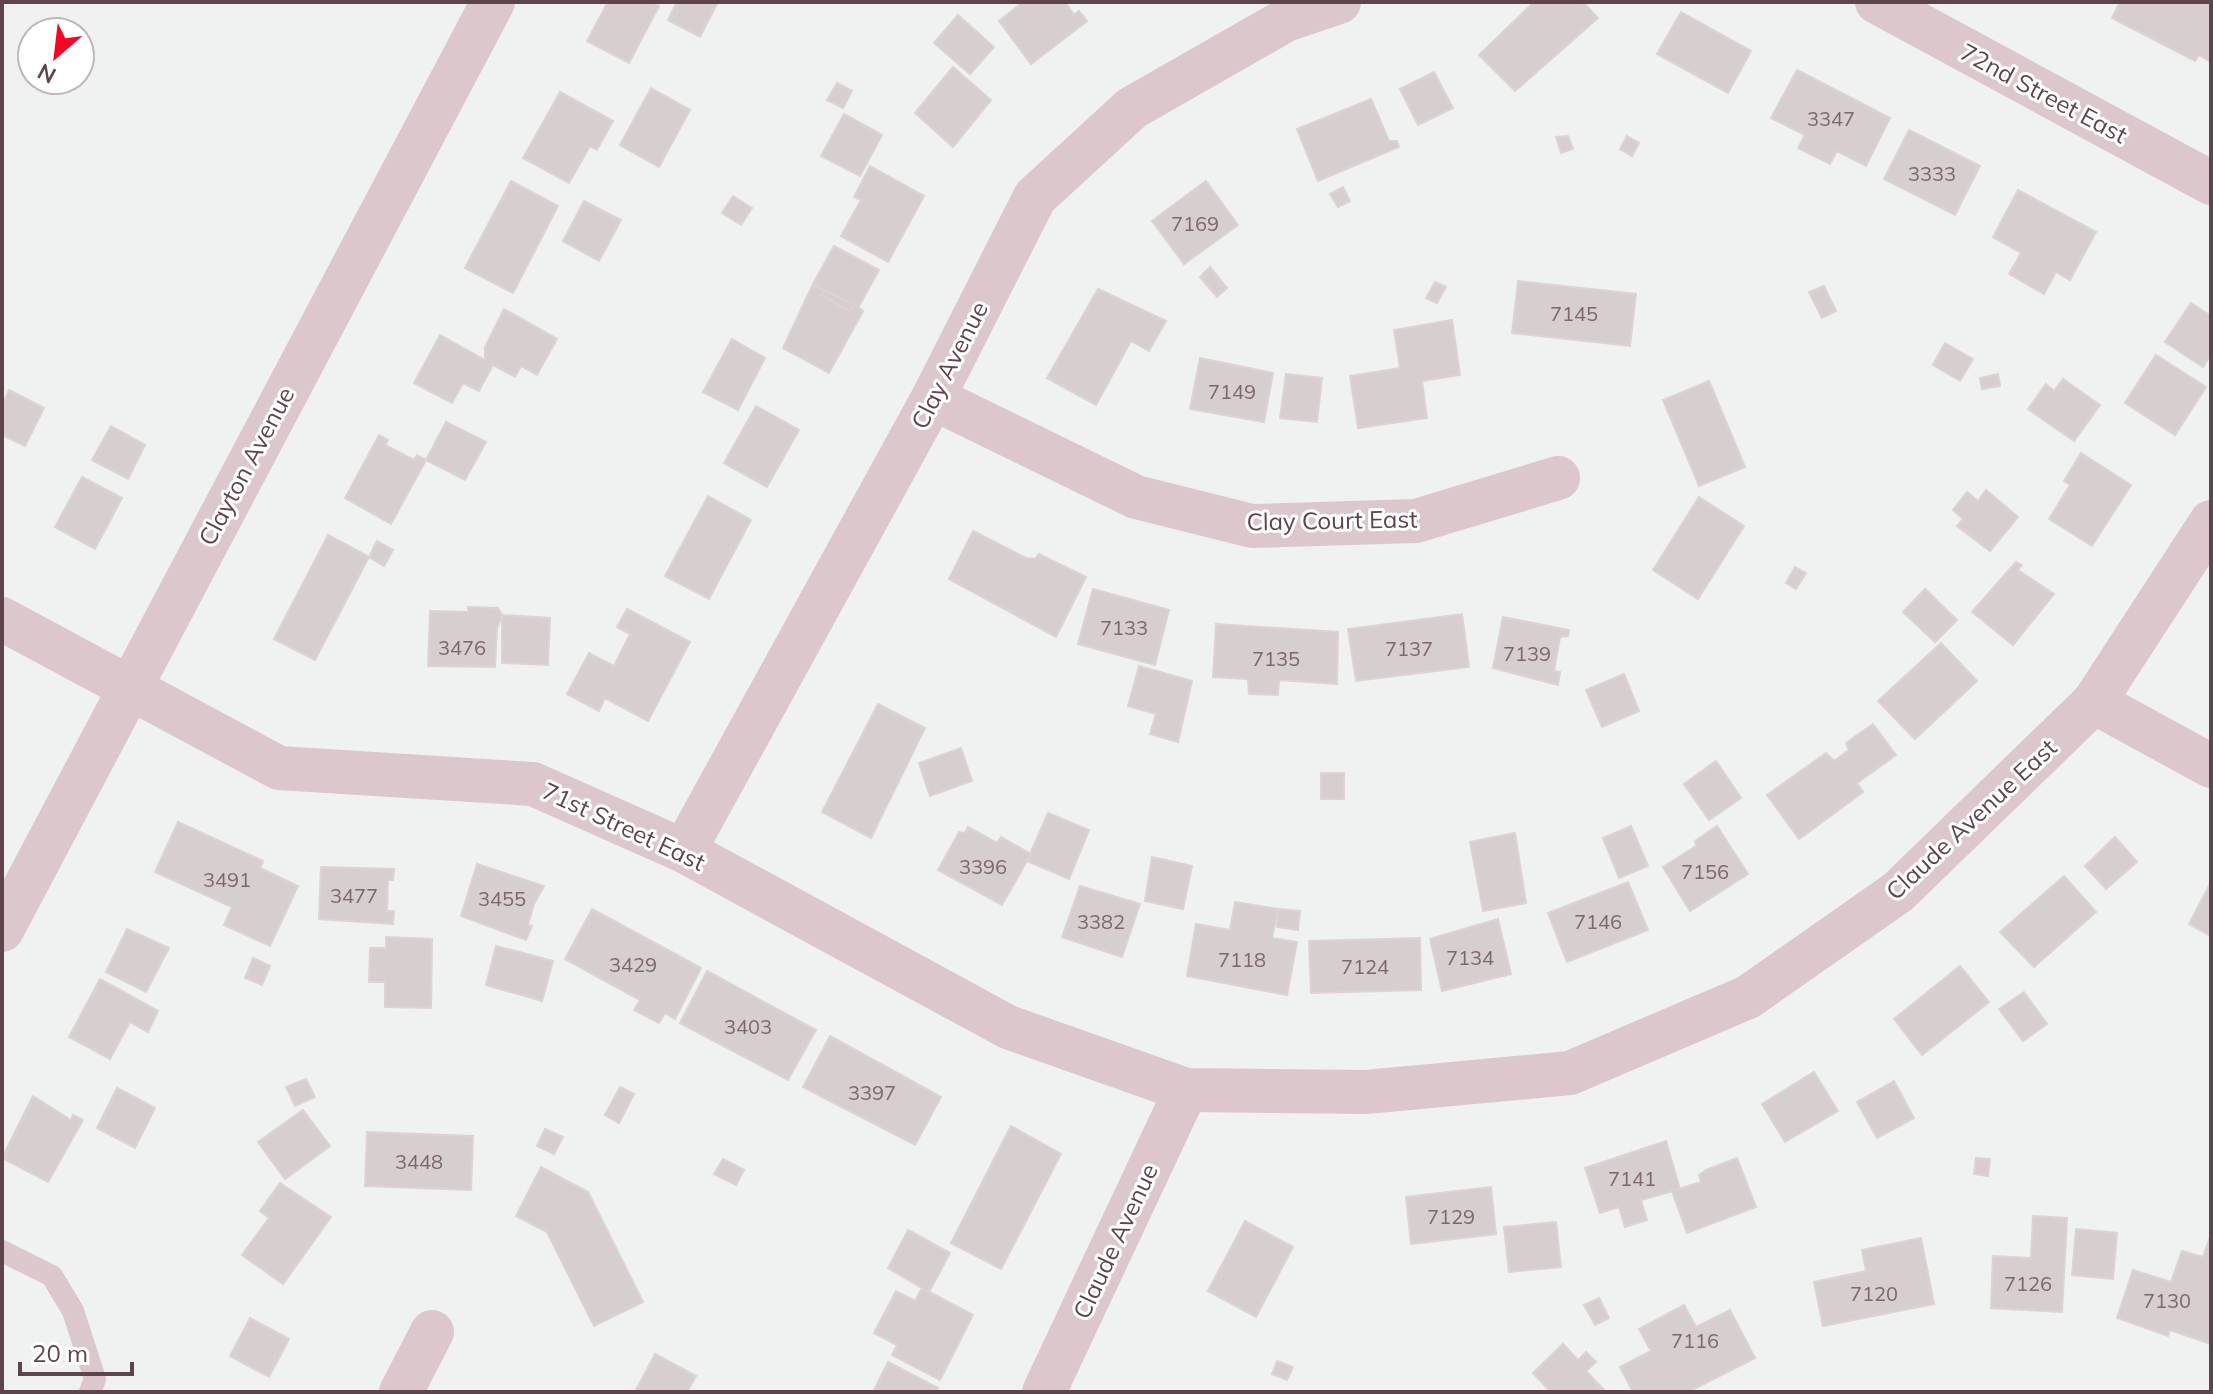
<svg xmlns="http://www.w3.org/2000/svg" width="2213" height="1394" font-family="Mulish,sans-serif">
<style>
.building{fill:#d7ced0;stroke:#dcd3d2;stroke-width:2}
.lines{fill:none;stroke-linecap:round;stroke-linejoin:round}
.lane{stroke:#dbc7cc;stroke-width:22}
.street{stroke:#dbc7cc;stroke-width:44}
.labels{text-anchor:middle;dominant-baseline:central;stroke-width:6;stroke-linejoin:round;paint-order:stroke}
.number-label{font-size:20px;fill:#7d676c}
.street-label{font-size:24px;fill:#5f454b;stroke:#fff}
</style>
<rect width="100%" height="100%" fill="#eff2f0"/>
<g class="building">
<path d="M608,2H653L659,6L629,63L587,41Z"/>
<path d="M677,2H718L700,37L668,20Z"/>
<path d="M1023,2H1065L1074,15L1079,11L1087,21L1031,64L999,21Z"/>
<path d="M1534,2H1583L1598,18L1515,91L1479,55Z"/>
<path d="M2120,2H2211V62L2199,55L2195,61L2112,18Z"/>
<path d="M1681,12L1751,51L1728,93L1657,54Z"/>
<path d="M958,15L994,47L970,74L934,43Z"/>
<path d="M953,67L991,100L953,147L915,113Z"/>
<path d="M1797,70L1890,118L1866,166L1837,151L1830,164L1798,148L1805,135L1771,118Z"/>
<path d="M1434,72L1453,108L1418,125L1400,89Z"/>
<path d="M837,83L852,91L843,108L827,100Z"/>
<path d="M651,88L690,110L659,167L620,145Z"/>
<path d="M560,92L613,121L597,150L590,146L569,183L523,158Z"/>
<path d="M1371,99L1389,141H1397L1399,147L1318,181L1297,129Z"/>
<path d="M844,114L882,135L860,176L821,156Z"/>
<path d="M1909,130L1980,166L1955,215L1884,179Z"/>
<path d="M1568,136L1573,149L1561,153L1556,137Z"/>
<path d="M1627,136L1639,143L1632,156L1620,149Z"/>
<path d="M870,166L924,196L888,262L841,236L861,200L854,197Z"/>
<path d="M511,181L558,206L513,293L465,268Z"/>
<path d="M1206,181L1238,225L1184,264L1152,221Z"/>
<path d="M1343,187L1350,201L1338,207L1330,194Z"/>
<path d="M2018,190L2096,232L2070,280L2056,272L2044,294L2009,274L2021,253L1993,237Z"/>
<path d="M733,196L752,208L741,225L722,213Z"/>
<path d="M584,201L621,220L599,261L563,241Z"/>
<path d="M834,246L879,270L858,308L813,284Z"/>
<path d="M1210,267L1227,288L1217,297L1200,277Z"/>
<path d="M1518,281L1636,294L1630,346L1512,333Z"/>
<path d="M1435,282L1446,287L1437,303L1426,298Z"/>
<path d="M813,284L825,291L821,295L850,311L854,304L863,311L829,373L783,348Z"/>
<path d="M1824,286L1836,311L1822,318L1809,292Z"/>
<path d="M1098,289L1166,321L1149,351L1131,341L1096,405L1047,378Z"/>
<path d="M825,291L854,304L850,311L821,295Z"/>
<path d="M2191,303L2211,316V354L2203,367L2165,342Z"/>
<path d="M504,309L557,339L537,375L521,366L515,377L493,365L479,391L463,383L452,403L414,383L440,335L485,360V347Z"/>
<path d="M1452,320L1460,375L1422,381L1427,418L1358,428L1350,376L1400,368L1394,330Z"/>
<path d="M732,339L765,358L738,410L703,392Z"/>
<path d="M1945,343L1973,359L1960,381L1933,365Z"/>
<path d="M2156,355L2206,387L2175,435L2125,403Z"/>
<path d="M1200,358L1273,373L1264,422L1190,409Z"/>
<path d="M1286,374L1322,378L1317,422L1280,418Z"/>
<path d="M1998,374L2000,386L1982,389L1980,378Z"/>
<path d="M2063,379L2100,405L2074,441L2028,409L2046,384L2054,391Z"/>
<path d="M1709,381L1745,467L1699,486L1663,400Z"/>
<path d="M9,390L44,408L25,446L2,435V405Z"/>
<path d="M756,406L799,430L767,487L724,463Z"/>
<path d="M446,422L486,442L465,480L426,460Z"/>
<path d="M111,426L145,445L128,479L92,460Z"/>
<path d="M379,435L388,440L385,445L414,460L417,455L426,460L391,524L345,498Z"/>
<path d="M2081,453L2131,485L2092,546L2049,519L2070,485L2064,481Z"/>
<path d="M82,477L122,498L95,549L55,527Z"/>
<path d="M1986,490L2018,517L1990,551L1957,526L1963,519L1953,510L1967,492L1978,501Z"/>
<path d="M708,496L751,520L709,599L665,576Z"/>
<path d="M1699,497L1744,526L1698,599L1653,570Z"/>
<path d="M973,531L1026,558L1035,559L1039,554L1086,577L1056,637L949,579Z"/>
<path d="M328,535L369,557L315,660L274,639Z"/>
<path d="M377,541L393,550L384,566L369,557Z"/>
<path d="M2016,562L2022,565L2018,570L2054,594L2013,645L1972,612Z"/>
<path d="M1795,567L1806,573L1796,589L1786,583Z"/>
<path d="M1093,589L1169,610L1155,665L1078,644Z"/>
<path d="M1925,589L1957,620L1935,642L1903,612Z"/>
<path d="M468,607L498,608L502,615L497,629L495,667L428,666L430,611L468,612Z"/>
<path d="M627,609L690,642L648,721L605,698L599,711L567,694L589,653L614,666L630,634L617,627Z"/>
<path d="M1462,614L1469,667L1356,681L1348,629Z"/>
<path d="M502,615L550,618L548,665L502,663Z"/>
<path d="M1503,617L1569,630L1568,636L1560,637L1554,671L1560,672L1558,685L1493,668Z"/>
<path d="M1216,624L1338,632L1337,684L1279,680L1278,695L1249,694L1248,679L1213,677Z"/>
<path d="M1941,643L1977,681L1915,739L1878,701Z"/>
<path d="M1139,666L1192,681L1178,742L1150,734L1156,714L1128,706Z"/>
<path d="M1624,674L1639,711L1602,727L1586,690Z"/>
<path d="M878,704L925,728L871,838L822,812Z"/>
<path d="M1873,724L1896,755L1857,783L1863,792L1799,839L1767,795L1826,753L1834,761L1849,750L1846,743Z"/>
<path d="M961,748L972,781L930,796L919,763Z"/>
<path d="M1716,761L1741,798L1709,820L1684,784Z"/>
<rect x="1321" y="773" width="23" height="26"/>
<path d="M1048,813L1089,830L1069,879L1027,861Z"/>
<path d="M178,822L263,861L260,868L298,886L270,946L224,925L232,907L155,872Z"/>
<path d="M1631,826L1648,866L1619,878L1603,838Z"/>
<path d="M1717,826L1748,874L1690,911L1663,867L1696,846L1695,841Z"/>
<path d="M968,827L997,843L1001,837L1031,854L1002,905L938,870L959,832L965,833Z"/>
<path d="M1515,833L1526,903L1483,911L1470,842Z"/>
<path d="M2115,837L2137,862L2106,889L2085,866Z"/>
<path d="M1152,857L1192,866L1183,909L1145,901Z"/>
<path d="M477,864L544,886L534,904L528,925L532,926L526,940L461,916Z"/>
<path d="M321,867L394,869L393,880H388L387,911H394L393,924L319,919Z"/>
<path d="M2064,876L2096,912L2034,967L2000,932Z"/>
<path d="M1628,882L1648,930L1567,962L1548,913Z"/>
<path d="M2211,882V936L2189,924Z"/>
<path d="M1080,886L1140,904L1122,957L1062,937Z"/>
<path d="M1235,902L1278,909L1272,938L1297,942L1287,995L1187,976L1196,924L1230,930Z"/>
<path d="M592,909L701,968L675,1019L665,1013L659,1023L634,1010L640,1000L565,959Z"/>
<path d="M1278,909L1300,911L1298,930L1277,927Z"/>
<path d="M1498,919L1511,974L1442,991L1430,939Z"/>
<path d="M127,929L169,948L146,992L106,972Z"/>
<path d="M386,937L432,939L431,1008L385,1007V982H369L370,948H386Z"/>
<path d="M1420,938L1421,990L1311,993L1309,941Z"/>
<path d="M496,946L553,961L542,1001L486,985Z"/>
<path d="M253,958L270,966L262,985L245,978Z"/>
<path d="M1960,966L1989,1002L1922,1055L1894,1019Z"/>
<path d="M707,971L816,1030L788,1080L680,1023Z"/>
<path d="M100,979L158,1011L148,1032L130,1022L110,1059L69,1037Z"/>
<path d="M2024,992L2047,1024L2023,1041L1999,1009Z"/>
<path d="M830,1036L941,1097L915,1145L803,1087Z"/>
<path d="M1814,1072L1838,1111L1785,1142L1762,1104Z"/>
<path d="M306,1079L315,1097L295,1106L286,1087Z"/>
<path d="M1894,1081L1914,1118L1877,1138L1857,1102Z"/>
<path d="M620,1087L634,1094L619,1123L605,1115Z"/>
<path d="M117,1088L155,1108L135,1148L97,1128Z"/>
<path d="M33,1096L71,1120L73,1115L83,1120L48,1182L2,1158Z"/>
<path d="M303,1110L330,1146L285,1179L258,1142Z"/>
<path d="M1011,1126L1061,1154L1001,1269L951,1243Z"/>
<path d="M545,1129L563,1137L554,1154L537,1146Z"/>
<path d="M367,1132L473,1136L471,1190L365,1186Z"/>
<path d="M1666,1141L1680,1189L1641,1200L1647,1220L1625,1227L1619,1207L1600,1213L1585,1168Z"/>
<path d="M1737,1158L1756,1207L1687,1233L1672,1191L1701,1182L1699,1175L1706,1170Z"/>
<path d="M1976,1158L1990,1159L1988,1176L1974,1174Z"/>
<path d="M723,1159L744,1170L736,1185L714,1174Z"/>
<path d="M541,1167L588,1192L643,1302L594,1326L547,1232L516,1216Z"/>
<path d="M280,1183L331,1217L283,1284L242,1255L269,1218L260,1211Z"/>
<path d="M1491,1187L1496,1234L1411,1244L1406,1197Z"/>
<path d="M2033,1216L2067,1218L2062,1312L1991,1308L1993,1256L2031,1258Z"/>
<path d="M1245,1221L1293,1247L1256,1317L1208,1291Z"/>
<path d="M1556,1222L1561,1267L1509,1272L1504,1227Z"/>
<path d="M2076,1229L2117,1233L2113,1279L2072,1275Z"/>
<path d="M908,1230L950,1253L929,1292L888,1268Z"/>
<path d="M2210,1237L2211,1344L2170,1330L2168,1336L2117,1318L2133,1270L2171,1282L2182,1251L2203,1257Z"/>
<path d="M1921,1238L1934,1304L1823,1326L1814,1282L1866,1271L1862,1250Z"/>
<path d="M922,1288L973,1315L940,1380L892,1355L897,1345L874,1333L896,1291L915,1301Z"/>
<path d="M1599,1298L1609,1318L1595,1325L1584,1305Z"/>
<path d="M1684,1305L1696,1327L1730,1310L1755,1358L1688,1392H1633L1620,1367L1651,1351L1639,1329Z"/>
<path d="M250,1318L289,1339L269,1377L230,1356Z"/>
<path d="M1563,1344L1578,1360L1586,1352L1596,1362L1586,1371L1604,1390L1602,1392H1551L1533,1373Z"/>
<path d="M655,1354L696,1376L687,1392H635Z"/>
<path d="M1277,1361L1293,1367L1287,1380L1272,1374Z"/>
<path d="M888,1362L938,1388L936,1392H873Z"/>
</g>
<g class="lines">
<path class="lane" d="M2,1251L52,1276L73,1311L95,1379L90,1392"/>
<g class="street">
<path d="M1877,2L2211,183"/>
<path d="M933,398L1136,497L1252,526L1416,521L1558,478"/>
<path d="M2,619L279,768L533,784L684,851L1008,1027L1186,1090L1366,1092L1570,1073L1748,997L1898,892L2094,702L2211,522"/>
<path d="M2094,702L2211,766"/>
<path d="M684,851L933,398L1035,197L1132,108L1286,20L1339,2"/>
<path d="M2,930L493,2"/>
<path d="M401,1392L432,1332"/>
<path d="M1044,1392L1186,1090"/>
</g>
</g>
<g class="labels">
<g class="number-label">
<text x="1831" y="118">3347</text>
<text x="1932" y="173">3333</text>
<text x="1195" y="223">7169</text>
<text x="1574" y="313">7145</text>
<text x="1232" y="391">7149</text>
<text x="1124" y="627">7133</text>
<text x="462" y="647">3476</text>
<text x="1409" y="648">7137</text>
<text x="1527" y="653">7139</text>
<text x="1276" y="658">7135</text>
<text x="983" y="866">3396</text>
<text x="1705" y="871">7156</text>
<text x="227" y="879">3491</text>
<text x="354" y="895">3477</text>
<text x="502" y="898">3455</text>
<text x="1101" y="921">3382</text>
<text x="1598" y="921">7146</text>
<text x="1470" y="957">7134</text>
<text x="1242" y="959">7118</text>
<text x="633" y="964">3429</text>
<text x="1365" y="966">7124</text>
<text x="748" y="1026">3403</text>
<text x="872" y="1092">3397</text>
<text x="419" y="1161">3448</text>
<text x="1632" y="1178">7141</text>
<text x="1451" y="1216">7129</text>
<text x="2028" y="1283">7126</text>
<text x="1874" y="1293">7120</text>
<text x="2167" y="1300">7130</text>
<text x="1695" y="1340">7116</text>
</g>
<g class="street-label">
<text transform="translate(2044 93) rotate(28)">72nd Street East</text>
<text transform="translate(949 365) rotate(-63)">Clay Avenue</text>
<text transform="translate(246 466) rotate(-62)">Clayton Avenue</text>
<text transform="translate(1332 520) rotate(-1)">Clay Court East</text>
<text transform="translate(1971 819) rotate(-43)">Claude Avenue East</text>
<text transform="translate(624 826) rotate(25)">71st Street East</text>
<text transform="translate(1115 1241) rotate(-65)">Claude Avenue</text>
</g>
</g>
<rect width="2213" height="1394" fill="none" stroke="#5f454b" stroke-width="8"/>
<g transform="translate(56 56) rotate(208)"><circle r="38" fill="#ffffff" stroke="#bfb5b7" stroke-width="2"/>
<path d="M0-6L14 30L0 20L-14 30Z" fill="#f70425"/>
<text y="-12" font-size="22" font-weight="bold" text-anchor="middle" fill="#5f454b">N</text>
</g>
<path d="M20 1362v12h112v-12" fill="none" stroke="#5f454b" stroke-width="4"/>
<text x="32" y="1362" font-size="24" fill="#5f454b" stroke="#ffffff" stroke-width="6" paint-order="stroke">20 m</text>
</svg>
